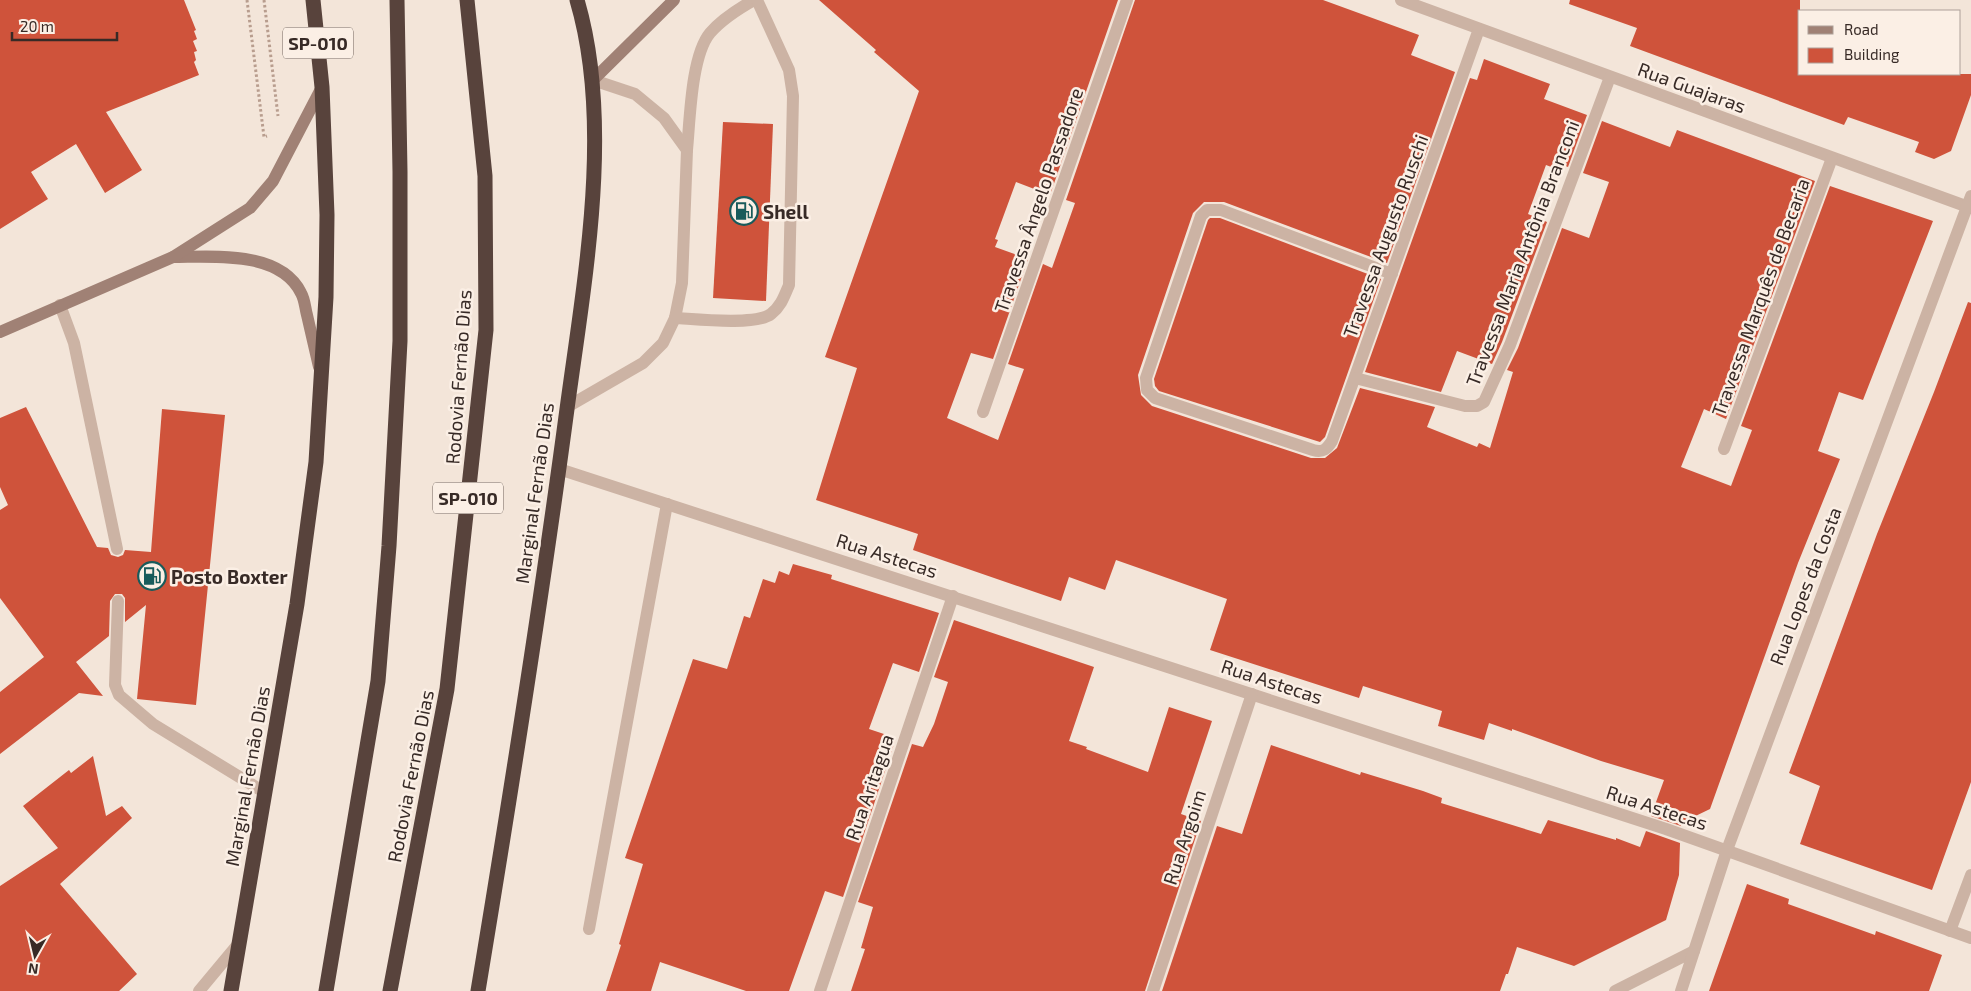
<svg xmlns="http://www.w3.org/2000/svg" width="1971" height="991" font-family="'Exo 2',sans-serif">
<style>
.building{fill:#cf533b}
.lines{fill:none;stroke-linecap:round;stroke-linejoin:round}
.path{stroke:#b89d8e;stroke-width:3;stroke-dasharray:2.5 2.5;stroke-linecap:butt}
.lane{stroke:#ccb3a4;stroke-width:12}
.street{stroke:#ccb3a4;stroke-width:12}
.secondary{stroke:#a08175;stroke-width:12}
.highway{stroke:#58433c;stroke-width:15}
.labels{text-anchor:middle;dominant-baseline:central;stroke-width:5;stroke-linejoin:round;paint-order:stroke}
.shield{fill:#fbefe5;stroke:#72655f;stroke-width:1}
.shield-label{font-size:18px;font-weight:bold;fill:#372a26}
.street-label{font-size:19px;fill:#372a26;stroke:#fbefe5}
.poi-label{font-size:19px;font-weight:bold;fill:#372a26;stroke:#fbefe5;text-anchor:start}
</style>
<rect width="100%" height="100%" fill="#f3e5d9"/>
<g class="building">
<path d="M0,0H184L196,30L194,31L197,39L193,41L197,51L194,52L196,60L194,62L199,75L106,112L142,170L105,193L76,144L31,172L48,199L0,229Z"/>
<path d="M819,0H1118L1050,195L1016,182L995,239L998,240L995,247L1028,259L993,359L971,353L947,418L998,440L1024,369L1008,364L1043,264L1052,268L1075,203L1066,200L1135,0H1323L1419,35L1411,55L1455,72L1387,263L1224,202H1204L1193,213L1138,375L1141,395L1152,406L1311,458H1325L1337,448L1360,388L1435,407L1427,427L1477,447L1479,443L1490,448L1513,372L1507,370L1518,348L1562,228L1589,238L1609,182L1583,173L1602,121L1670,147L1677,130L1815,181L1726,419L1704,409L1681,467L1731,486L1752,430L1741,426L1830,186L1933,221L1863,400L1839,392L1818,451L1840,459L1798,563L1710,809L1681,823V826L1651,816L1664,780L1601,761L1512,729V731L1489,723L1484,740L1438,726L1442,711L1363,686L1359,698L1210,650L1227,599L1116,560L1105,590L1069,577L1061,601L913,550L918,534L816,500L857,368L825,357L919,91L874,52L876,50Z"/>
<path d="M1570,0H1800V74H1971V95L1951,151L1934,159L1915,152L1919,142L1848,117L1844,125L1630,46L1637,28L1569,4Z"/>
<path d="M1484,59L1550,84L1544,99L1587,115L1568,167L1556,162L1554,168L1546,165L1528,214L1547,222L1502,342L1492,364L1457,351L1441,392L1365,372L1470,78L1477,80Z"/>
<path d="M723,122L773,124L766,301L713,298Z"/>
<path d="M1210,218H1220L1381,279L1325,437L1320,442L1159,391L1155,386L1154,379L1208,220Z"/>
<path d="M1968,302L1971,303V782L1932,890L1800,844L1820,786L1789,773L1877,534L1934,392Z"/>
<path d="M26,407L97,547L108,548L111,555L118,557L123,555L125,550L151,552L162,409L225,415L196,705L137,699L146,605L125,622V598L122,594H115L110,601L109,636L76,662L103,696L79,693L0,754V692L44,657L0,598V510L8,505L0,487V418Z"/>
<path d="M793,564L832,575L831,579L939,613L919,672L893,663L869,729L896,738L843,897L825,891L789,991H746L660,962L651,991H606L621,945L619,944L643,864L625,858L693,659L727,669L744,616L750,618L763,579L775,583L779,571L789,575Z"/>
<path d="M954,620L1094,667L1069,741L1087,747L1086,749L1148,772L1169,707L1212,721L1181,814L1201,821L1145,991H851L865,949L861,948L873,907L858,902L912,744L923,747L934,724L948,682L934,677Z"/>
<path d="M1271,745L1360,775L1361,772L1423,791L1442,798L1441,803L1541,834L1548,820L1616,840V838L1640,847L1646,831L1680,843L1679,875L1666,920L1574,966L1517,947L1508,974H1506L1500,991H1162L1217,826L1242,834Z"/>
<path d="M93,756L106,816L122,806L132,818L60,884L137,974L119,991H0V886L58,848L23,806L69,770L71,773Z"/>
<path d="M1747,884L1789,899L1788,904L1875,935L1876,931L1942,955L1929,991H1709Z"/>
</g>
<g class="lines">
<g class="path">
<path d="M247,0L264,137L267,136"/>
<path d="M264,0L278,116"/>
</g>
<g class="lane">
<path d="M687,150C690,120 691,56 710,33C722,19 738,9 754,0"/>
<path d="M60,305L74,343L117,549"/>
<path d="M675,318C695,319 756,326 771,314C781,306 784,297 789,285L793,96L789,70L757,0"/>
<path d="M567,407L643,363L663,343L675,318L682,283L687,150L664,118L635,94L593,80"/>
<path d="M118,601L115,685L119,695L153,724L264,792"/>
<path d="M589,929L667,504"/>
</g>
<g class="street">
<path d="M1401,0L1971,208"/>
<path d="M1392,274L1221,210H1207L1201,216L1146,378L1147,390L1155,398L1313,450C1323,453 1327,449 1332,441L1479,29"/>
<path d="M1355,378L1465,406H1477L1484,402L1510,345L1610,77"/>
<path d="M983,412L1127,0"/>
<path d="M1724,449L1832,158"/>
<path d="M559,469L1666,829L1971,938"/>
<path d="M1950,931L1971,875"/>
<path d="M199,991L239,943"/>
<path d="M820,991L953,596"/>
<path d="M1153,991L1252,694"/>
<path d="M1615,991L1694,951"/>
<path d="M1681,991L1727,850L1971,196"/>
</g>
<g class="secondary">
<path d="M593,80L674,0"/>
<path d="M173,257C212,257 280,250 301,293C305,300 305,308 307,315C311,333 315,350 319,367"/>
<path d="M0,332L173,257L250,208L273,181L322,87"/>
</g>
<g class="highway">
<path d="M231,991L297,604L316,462L326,297L327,215L322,87L313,0"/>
<path d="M326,991L378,681L389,546L400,341V172L397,0"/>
<path d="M390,991L447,689L486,330L485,176L467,0"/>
<path d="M478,991C510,798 541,604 567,409C584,282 614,125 577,0"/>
</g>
</g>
<defs>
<symbol id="fuel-ring" viewBox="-11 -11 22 22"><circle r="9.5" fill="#fbefe5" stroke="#195b5b" stroke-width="1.5"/><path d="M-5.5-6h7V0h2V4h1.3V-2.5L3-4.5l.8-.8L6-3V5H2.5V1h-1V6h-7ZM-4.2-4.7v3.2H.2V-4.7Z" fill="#195b5b"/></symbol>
</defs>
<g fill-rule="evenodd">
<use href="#fuel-ring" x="728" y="195" width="32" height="32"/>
<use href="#fuel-ring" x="136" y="560" width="32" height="32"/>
</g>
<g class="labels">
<g class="shield">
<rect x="283" y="27.5" width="70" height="31" rx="4"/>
<rect x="433" y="482.5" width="70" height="31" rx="4"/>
</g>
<g class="shield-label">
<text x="318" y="43">SP-010</text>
<text x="468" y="498">SP-010</text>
</g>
<g class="street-label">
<text transform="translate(1692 87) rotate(20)">Rua Guajaras</text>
<text transform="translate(1038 200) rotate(-71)">Travessa Ângelo Passadore</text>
<text transform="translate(1385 236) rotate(-70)">Travessa Augusto Ruschi</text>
<text transform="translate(1522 253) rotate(-69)">Travessa Maria Antônia Branconi</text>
<text transform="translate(1760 297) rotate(-70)">Travessa Marquês de Becaria</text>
<text transform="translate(458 377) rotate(-86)">Rodovia Fernão Dias</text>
<text transform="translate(534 493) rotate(-82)">Marginal Fernão Dias</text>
<text transform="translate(887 555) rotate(18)">Rua Astecas</text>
<text transform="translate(1805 586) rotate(-69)">Rua Lopes da Costa</text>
<text transform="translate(1272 681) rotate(18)">Rua Astecas</text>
<text transform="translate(247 776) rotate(-80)">Marginal Fernão Dias</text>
<text transform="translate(410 776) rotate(-79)">Rodovia Fernão Dias</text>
<text transform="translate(869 787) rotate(-71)">Rua Aritagua</text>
<text transform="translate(1657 807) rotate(18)">Rua Astecas</text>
<text transform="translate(1184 837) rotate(-72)">Rua Argoim</text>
</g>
<g class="poi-label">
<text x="763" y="211">Shell</text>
<text x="171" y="576">Posto Boxter</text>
</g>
</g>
<rect x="1798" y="10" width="162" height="65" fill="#fbefe5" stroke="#ada099"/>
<rect x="1808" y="26" width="25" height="8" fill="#a08175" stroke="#ada099"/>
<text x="1844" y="35" font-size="15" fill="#372a26">Road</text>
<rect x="1808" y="48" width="25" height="15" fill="#cf533b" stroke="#ada099"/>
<text x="1844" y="60" font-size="15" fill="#372a26">Building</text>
<g transform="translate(35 956) rotate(188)" stroke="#fbefe5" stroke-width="4" paint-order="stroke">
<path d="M0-4L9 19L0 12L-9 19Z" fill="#372a26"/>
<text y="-8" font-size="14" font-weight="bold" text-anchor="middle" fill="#372a26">N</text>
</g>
<path d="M12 32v8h105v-8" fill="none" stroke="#372a26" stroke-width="2.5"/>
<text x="20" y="32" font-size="15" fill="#372a26" stroke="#fbefe5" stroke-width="4" paint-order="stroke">20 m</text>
</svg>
